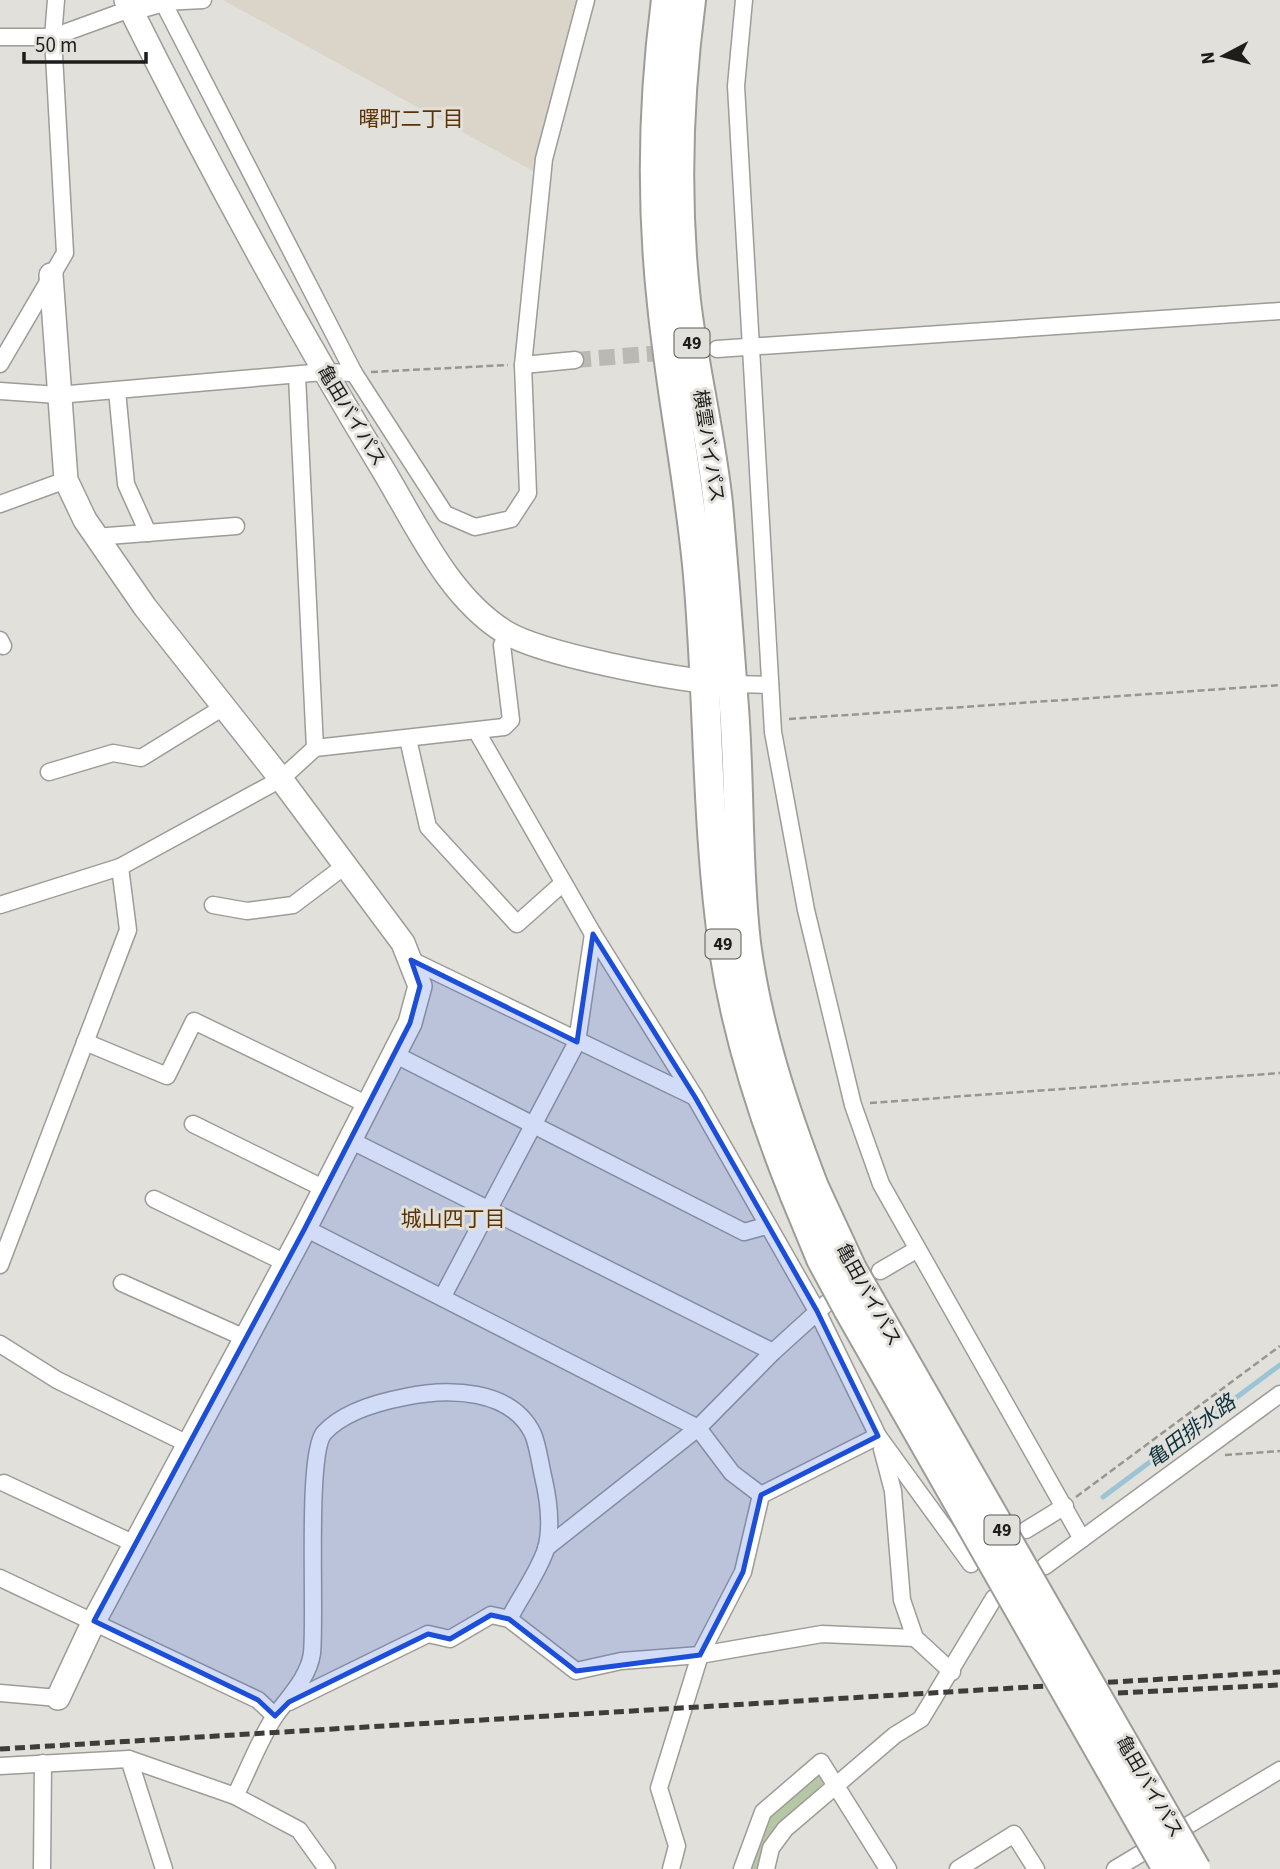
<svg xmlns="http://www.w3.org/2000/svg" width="1280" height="1869" font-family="'Source Sans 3','Noto Sans JP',sans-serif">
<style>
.built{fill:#dad5c8}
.green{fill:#b6c7a6}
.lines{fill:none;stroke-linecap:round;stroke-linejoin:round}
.stream{stroke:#9bc4d5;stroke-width:5}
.street-tunnel{stroke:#bbb9b4;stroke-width:16;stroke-dasharray:16 8;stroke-linecap:butt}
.street-casing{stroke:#9e9c97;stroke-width:19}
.secondary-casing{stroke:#9e9c97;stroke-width:26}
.highway-casing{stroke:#9e9c97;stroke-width:32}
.path{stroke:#979692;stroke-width:2.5;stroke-dasharray:7 3.5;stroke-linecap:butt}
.street{stroke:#fff;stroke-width:16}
.secondary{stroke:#fff;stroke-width:23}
.highway{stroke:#fff;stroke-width:28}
.rail{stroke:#3e3d3b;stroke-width:5;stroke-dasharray:10 5;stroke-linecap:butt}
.highway-bridge-casing{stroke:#9e9c97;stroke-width:32;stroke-linecap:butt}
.highway-bridge{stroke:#fff;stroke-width:28}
.marked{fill:#1d4ed8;fill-opacity:0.2;stroke:#1d4ed8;stroke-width:5;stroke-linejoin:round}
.labels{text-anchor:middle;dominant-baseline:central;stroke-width:6;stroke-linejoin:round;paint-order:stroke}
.shield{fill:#e2e0da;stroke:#585854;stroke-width:2}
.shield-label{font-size:18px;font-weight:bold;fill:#1d1d1b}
.street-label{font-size:19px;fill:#1d1d1b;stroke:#e2e0da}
.neighbourhood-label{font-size:21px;fill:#5a3203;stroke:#e2e0da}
.water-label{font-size:21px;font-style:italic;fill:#0d323f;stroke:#e2e0da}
</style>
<rect width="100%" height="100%" fill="#e2e0da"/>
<path class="built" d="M223,0H580L533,171Z"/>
<path class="green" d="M820,1773L824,1783L768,1836L761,1869H749L766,1817Z"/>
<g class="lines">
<path class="stream" d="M1103,1497L1280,1365"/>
<path class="street-tunnel" d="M575,360L673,352"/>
<defs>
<g id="street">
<path d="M203,0L163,2L354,373L445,514L475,527L511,519L528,493L523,365L544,159L586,0"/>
<path d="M744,0L736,86L773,732L806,910L853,1105L881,1184L1082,1539"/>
<path d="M0,37H53L130,9"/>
<path d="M717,349L1280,311"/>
<path d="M0,364L65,253L53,37L56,0"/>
<path d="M523,365L575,360"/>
<path d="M297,376L315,748"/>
<path d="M0,391L58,395L324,372L354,373"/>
<path d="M117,391L126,484L148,533"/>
<path d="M0,504L66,480"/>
<path d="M95,537L236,526"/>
<path d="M0,640L3,646"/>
<path d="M732,684L770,685"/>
<path d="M477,732L593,934L695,1097L817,1311L878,1436L971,1564"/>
<path d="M408,739L428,827L517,924L563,883"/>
<path d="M49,772L113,753L141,758L222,708"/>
<path d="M0,905L120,867L281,779L315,748L504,727L511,720L502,645L507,634"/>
<path d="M213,905L247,911L293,905L346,865"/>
<path d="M411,960L695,1097"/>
<path d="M85,1042L167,1076L194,1021L368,1105"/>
<path d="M394,1054L744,1232L766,1226"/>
<path d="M193,1124L325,1189"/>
<path d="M350,1140L773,1352"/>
<path d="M154,1199L286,1263"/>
<path d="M305,1228L698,1428L732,1473L761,1495"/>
<path d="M0,1265L128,930L120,867"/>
<path d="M880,1271L916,1250"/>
<path d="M122,1283L245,1338"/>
<path d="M443,1296L577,1042L593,934"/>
<path d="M0,1344L57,1380L188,1444"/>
<path d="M882,1449L893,1491L902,1600L915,1638L952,1672"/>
<path d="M4,1483L135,1544"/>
<path d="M1026,1530L1065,1506"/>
<path d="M546,1548L698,1428L773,1352L827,1303"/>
<path d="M1045,1566L1280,1394"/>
<path d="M0,1578L258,1700L275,1716"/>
<path d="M0,1693L58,1698"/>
<path d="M289,1702L428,1634L450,1639L491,1615L509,1619L576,1671L621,1661L700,1655L822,1634L915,1638"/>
<path d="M129,1759L164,1869"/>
<path d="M0,1766L129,1759L235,1796L299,1830L327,1869"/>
<path d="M235,1796C248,1771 259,1740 275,1716C288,1698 309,1677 312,1653C316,1614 306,1454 324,1433C343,1412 379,1402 405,1397C447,1388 511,1388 533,1434C538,1446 540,1463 543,1476C548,1497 552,1527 546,1549C538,1573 520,1597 509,1619"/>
<path d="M42,1869L43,1763"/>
<path d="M671,1869L677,1846L659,1788L700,1655L743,1572L761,1495L878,1436"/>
<path d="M742,1869L763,1812L821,1762L888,1869"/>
<path d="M766,1869L771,1848L785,1829L895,1735L921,1719L994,1598"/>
<path d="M958,1869L1014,1834L1036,1869"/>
<path d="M1115,1869L1280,1770"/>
</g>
<g id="secondary">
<path d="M126,0C205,159 290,316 382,468C416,524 448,597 505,632C543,655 673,679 720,683"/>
<path d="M130,9L162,0"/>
<path d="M51,275L66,480L85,520L145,607L281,779L403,943L420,986L410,1023L305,1228L94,1621L58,1698"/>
</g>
<g id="highway">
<path d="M666,0C653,100 651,203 662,304C671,395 690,484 698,575C709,700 706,827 724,951C737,1036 763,1117 795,1196"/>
<path d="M691,0C678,99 675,201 686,301C694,369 711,436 718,504C724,572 729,640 734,708C740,787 737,865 746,943C757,1027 784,1109 814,1187"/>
</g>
</defs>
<use href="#street" class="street-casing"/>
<use href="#secondary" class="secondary-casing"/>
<use href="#highway" class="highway-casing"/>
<g class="path">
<path d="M371,372L508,365"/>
<path d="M789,719L1280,685"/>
<path d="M870,1103L1280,1073"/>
<path d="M1225,1455L1280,1451"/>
<path d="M1076,1497L1280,1346"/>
</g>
<use href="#street" class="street"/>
<use href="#secondary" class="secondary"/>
<use href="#highway" class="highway"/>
<g class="rail">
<path d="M1118,1693L1280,1685"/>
<path d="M0,1749L1280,1672"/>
</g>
<defs>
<g id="highway-bridge">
<path d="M814,1187L852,1269L1196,1869"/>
<path d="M795,1196L821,1259L848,1309L1167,1869"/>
</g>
</defs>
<use href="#highway-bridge" class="highway-bridge-casing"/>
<use href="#highway-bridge" class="highway-bridge"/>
</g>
<path class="marked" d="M593,934L695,1097L817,1311L878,1436L761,1495L743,1572L700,1655L576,1671L509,1619L491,1615L450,1639L428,1634L289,1702L275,1716L258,1700L94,1621L305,1228L410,1023L420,986L411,960L577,1042Z"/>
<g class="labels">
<g class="shield">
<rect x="674.5" y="328.5" width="35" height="29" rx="5"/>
<rect x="705.5" y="929.5" width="35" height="29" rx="5"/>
<rect x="984.5" y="1515.5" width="35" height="29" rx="5"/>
</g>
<g class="shield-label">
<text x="692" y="343">49</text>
<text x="723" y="944">49</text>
<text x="1002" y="1530">49</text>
</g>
<g class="street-label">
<text transform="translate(351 416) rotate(59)">亀田バイパス</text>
<text transform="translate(708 446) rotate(81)">横雲バイパス</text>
<text transform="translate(868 1295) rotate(61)">亀田バイパス</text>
<text transform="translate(1149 1787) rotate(60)">亀田バイパス</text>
</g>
<g class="neighbourhood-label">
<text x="411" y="119">曙町二丁目</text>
<text x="453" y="1219">城山四丁目</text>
</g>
<g class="water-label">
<text transform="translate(1191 1431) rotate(-37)">亀田排水路</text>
</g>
</g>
<g transform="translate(1224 56) rotate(263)" stroke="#e2e0da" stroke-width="5" paint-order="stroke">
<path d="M0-5L12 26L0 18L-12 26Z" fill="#1d1d1b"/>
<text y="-10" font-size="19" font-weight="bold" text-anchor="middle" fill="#1d1d1b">N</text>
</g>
<path d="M24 52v10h122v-10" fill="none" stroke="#1d1d1b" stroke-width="3.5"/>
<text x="35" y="52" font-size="21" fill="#1d1d1b" stroke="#e2e0da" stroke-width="5" paint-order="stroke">50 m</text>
</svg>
